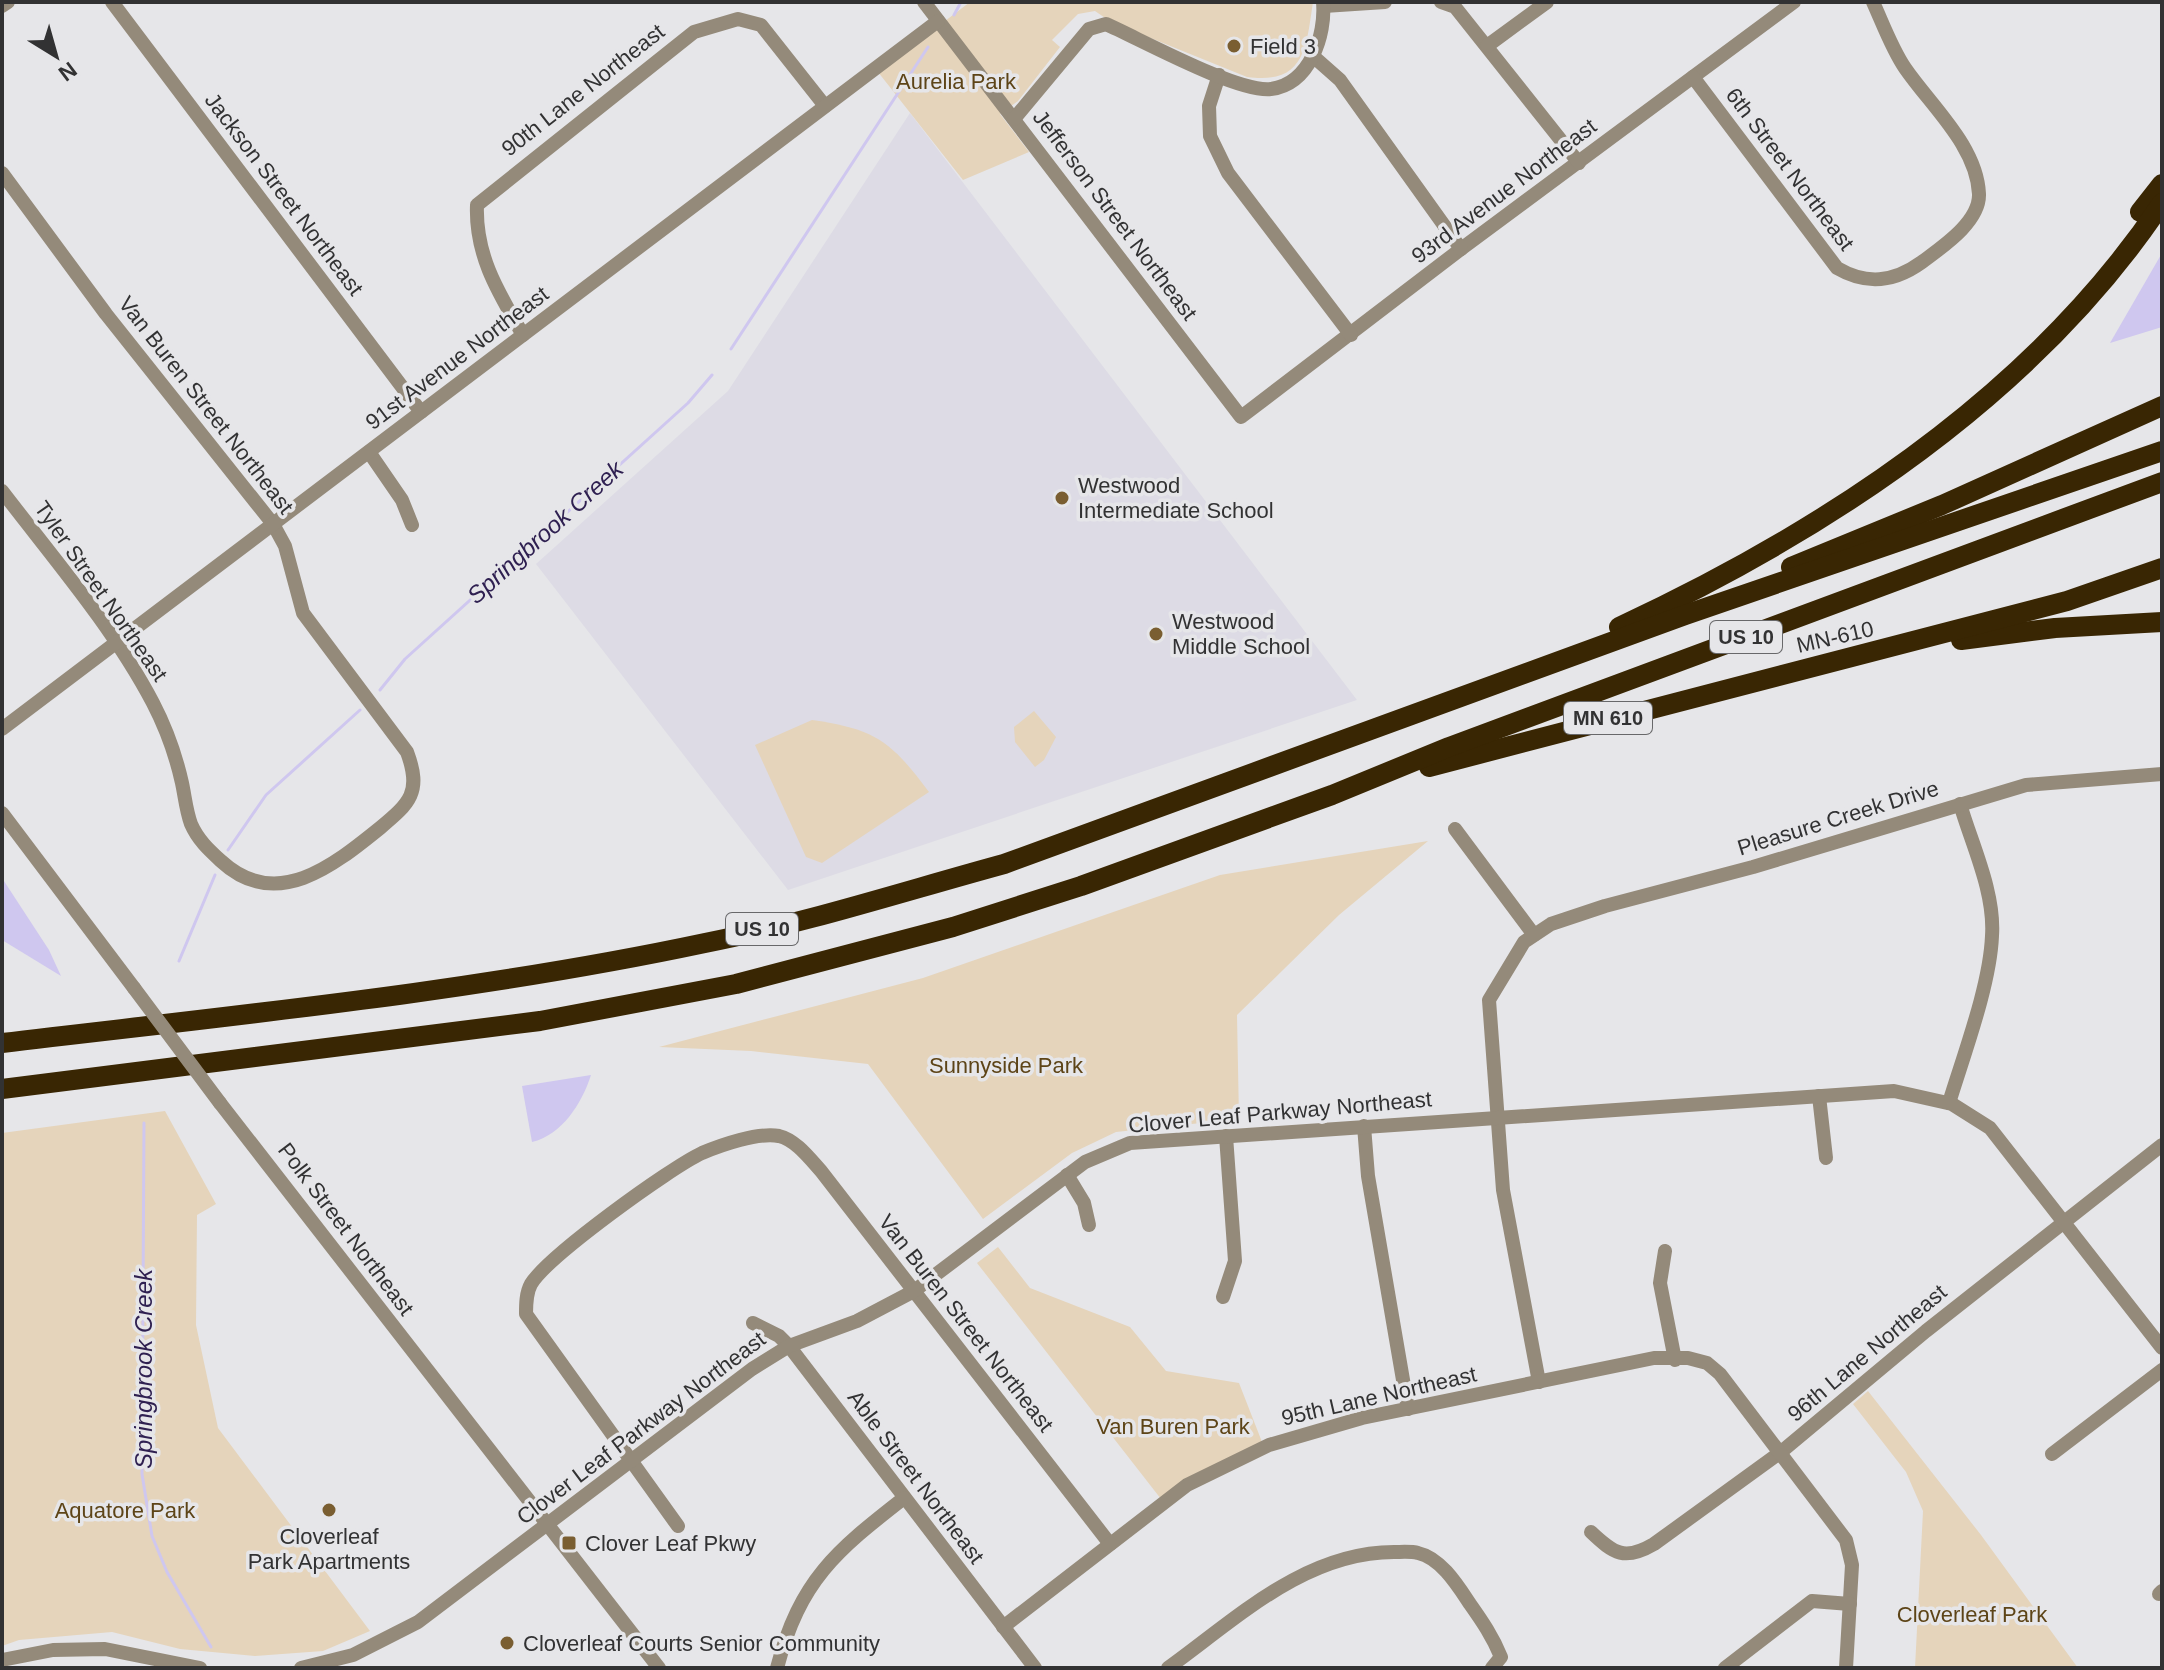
<svg xmlns="http://www.w3.org/2000/svg" width="2164" height="1670" font-family="Arial,sans-serif">
<style>
.built{fill:#dddbe5}
.green{fill:#e5d4bb}
.water{fill:#cfc7ef}
.lines{fill:none;stroke-linecap:round;stroke-linejoin:round}
.stream{stroke:#cfc7ef;stroke-width:3}
.minor{stroke:#948a7a;stroke-width:14}
.highway{stroke:#392603;stroke-width:20}
.minor-bridge{stroke:#948a7a;stroke-width:14}
.poi-dot{fill:#7a5e31;stroke:#e6e6e9;stroke-width:3}
.labels{text-anchor:middle;dominant-baseline:central;stroke-width:7;stroke-linejoin:round;paint-order:stroke}
.shield{fill:#e6e6e9;stroke:#68686a;stroke-width:2}
.shield-label{font-size:20px;font-weight:bold;fill:#323233}
.poi-label{font-size:22px;fill:#323233;stroke:#e6e6e9;text-anchor:start}
.park-label{font-size:22px;fill:#5d4417;stroke:#e6e6e9}
.street-label{font-size:22px;fill:#323233;stroke:#e6e6e9}
.water-label{font-size:24px;font-style:italic;fill:#2f2051;stroke:#e6e6e9}
</style>
<rect width="100%" height="100%" fill="#e6e6e9"/>
<path class="built" d="M910,113L1357,700L788,890L536,564L728,391Z"/>
<g class="green">
<path d="M970,2H1313C1306,48 1305,85 1247,77L1111,22L1095,11L1078,14L1052,40L1060,47L1018,101L1000,114L1029,152L963,180L878,72Z"/>
<path d="M1034,711L1056,737L1044,760L1035,767L1015,742L1014,727Z"/>
<path d="M812,720C875,729 891,741 929,792L822,863L806,857L755,745Z"/>
<path d="M1428,841L1339,915L1237,1015L1239,1119L1116,1132L1072,1153L983,1219L868,1064L751,1051L659,1047L923,978L1220,875Z"/>
<path d="M165,1111L216,1204L197,1215L196,1325L218,1428L370,1631L323,1651L255,1656L180,1649L112,1632L19,1640L2,1646V1133Z"/>
<path d="M998,1247L1030,1288L1130,1327L1166,1371L1239,1383L1262,1442L1202,1471L1161,1499L977,1263Z"/>
<path d="M1868,1391L1981,1535L2078,1668H1915L1923,1511L1906,1472L1853,1404Z"/>
</g>
<g class="water">
<path d="M2162,253V327L2110,343Z"/>
<path d="M2,878L49,950L61,976L2,940Z"/>
<path d="M591,1075C582,1103 562,1135 532,1142L522,1086Z"/>
</g>
<g class="lines">
<g class="stream">
<path d="M954,15L961,2"/>
<path d="M731,349L928,47"/>
<path d="M380,690L405,659L688,403L712,375"/>
<path d="M228,850L266,795L360,710"/>
<path d="M179,961L215,875"/>
<path d="M144,1123L142,1474L152,1536L167,1572L211,1647"/>
</g>
<g class="minor">
<path d="M112,2L421,412"/>
<path d="M924,2L1241,417L1461,249L1794,2"/>
<path d="M1441,2L1455,7L1579,163"/>
<path d="M2,6L8,2"/>
<path d="M1324,6L1385,2"/>
<path d="M1487,46L1547,2"/>
<path d="M1314,57L1340,80L1461,249"/>
<path d="M1219,75L1209,106L1210,136L1228,173L1351,335"/>
<path d="M1693,77L1837,268C1866,285 1893,283 1922,262C1942,247 1980,222 1979,194C1977,146 1931,106 1905,68C1892,49 1883,24 1873,2"/>
<path d="M1014,119L1089,29L1106,24C1140,39 1238,93 1271,89C1310,84 1326,35 1323,2"/>
<path d="M2,173L106,314L273,524L285,546L303,613L407,752C422,792 410,803 380,828C333,866 276,912 221,861C209,850 198,840 191,824C186,810 185,797 182,783C176,756 166,728 153,703C113,627 54,559 2,491"/>
<path d="M523,335C498,292 475,255 477,205L694,32L738,19L761,25L825,106"/>
<path d="M369,452L402,500L412,525"/>
<path d="M2,729L938,21"/>
<path d="M2,813L134,988"/>
<path d="M1455,829L1534,935"/>
<path d="M1819,1096L1826,1158"/>
<path d="M220,1103L659,1668"/>
<path d="M1949,1103C1964,1054 1990,985 1992,936C1995,892 1972,845 1960,804"/>
<path d="M1364,1126L1368,1176L1408,1409"/>
<path d="M1067,1175L1084,1203L1089,1225"/>
<path d="M1665,1251L1660,1283L1675,1360"/>
<path d="M1223,1297L1235,1261L1226,1136"/>
<path d="M753,1323L779,1336L789,1346L1035,1668"/>
<path d="M1539,1382L1503,1190L1489,1000L1524,942L1551,924L1605,906L1753,867L2026,785L2162,774"/>
<path d="M2052,1454L2162,1370"/>
<path d="M678,1526L526,1314C526,1304 526,1293 531,1284C548,1256 670,1168 702,1153C721,1145 758,1132 779,1136C796,1140 810,1159 821,1171L1110,1544"/>
<path d="M1591,1532C1614,1554 1625,1561 1654,1544L1781,1452L1926,1331L2162,1145"/>
<path d="M2159,1594L2162,1591"/>
<path d="M1003,1627L1187,1485L1269,1445L1362,1418L1654,1358H1688L1707,1363L1720,1374L1846,1540L1852,1565L1846,1668"/>
<path d="M2,1660L53,1650L105,1649L200,1668"/>
<path d="M301,1668L353,1655L418,1622L752,1369L789,1346L857,1321L914,1291L1085,1162L1130,1143L1894,1091L1952,1104L1990,1128L2162,1348"/>
<path d="M777,1668C800,1580 836,1551 904,1498"/>
<path d="M1168,1668C1236,1619 1305,1552 1394,1552C1401,1552 1411,1551 1418,1553C1441,1558 1458,1586 1470,1604C1482,1621 1493,1637 1501,1657L1492,1668"/>
<path d="M1725,1668L1812,1601L1850,1604"/>
</g>
<g class="highway">
<path d="M2140,212L2162,184"/>
<path d="M1791,567L1942,505L2162,406"/>
<path d="M1619,627C1825,531 2033,396 2162,203"/>
<path d="M1961,640L2055,628L2162,622"/>
<path d="M1429,767L2067,601L2162,568"/>
<path d="M2,1043C236,1015 474,992 705,943C806,923 905,891 1004,864L1685,615L2162,451"/>
<path d="M2,1089L540,1021L736,984L953,927L1081,886L1332,795L1449,747L2162,482"/>
</g>
<path class="minor-bridge" d="M134,988L220,1103"/>
</g>
<g class="poi-dot">
<circle cx="1234" cy="46" r="8"/>
<circle cx="1062" cy="498" r="8"/>
<circle cx="1156" cy="634" r="8"/>
<circle cx="329" cy="1510" r="8"/>
<rect x="561" y="1535" width="16" height="16" rx="4"/>
<circle cx="507" cy="1643" r="8"/>
</g>
<g class="labels">
<g class="shield">
<rect x="1710" y="621" width="72" height="32" rx="6"/>
<rect x="1564" y="702" width="88" height="32" rx="6"/>
<rect x="726" y="913" width="72" height="32" rx="6"/>
</g>
<g class="shield-label">
<text x="1746" y="637">US 10</text>
<text x="1608" y="718">MN 610</text>
<text x="762" y="929">US 10</text>
</g>
<g class="poi-label">
<text x="1250" y="46">Field 3</text>
<text x="1078" y="485">Westwood<tspan x="1078" dy="25">Intermediate School</tspan></text>
<text x="1172" y="621">Westwood<tspan x="1172" dy="25">Middle School</tspan></text>
<text x="329" y="1536" text-anchor="middle">Cloverleaf<tspan x="329" dy="25">Park Apartments</tspan></text>
<text x="585" y="1543">Clover Leaf Pkwy</text>
<text x="523" y="1643">Cloverleaf Courts Senior Community</text>
</g>
<g class="park-label">
<text x="956" y="81">Aurelia Park</text>
<text x="1006" y="1065">Sunnyside Park</text>
<text x="1173" y="1426">Van Buren Park</text>
<text x="125" y="1510">Aquatore Park</text>
<text x="1972" y="1614">Cloverleaf Park</text>
</g>
<g class="street-label">
<text transform="translate(583 90) rotate(-38)">90th Lane Northeast</text>
<text transform="translate(1790 169) rotate(53)">6th Street Northeast</text>
<text transform="translate(1504 191) rotate(-37)">93rd Avenue Northeast</text>
<text transform="translate(284 194) rotate(53)">Jackson Street Northeast</text>
<text transform="translate(1115 215) rotate(53)">Jefferson Street Northeast</text>
<text transform="translate(457 358) rotate(-37)">91st Avenue Northeast</text>
<text transform="translate(206 405) rotate(52)">Van Buren Street Northeast</text>
<text transform="translate(101 591) rotate(55)">Tyler Street Northeast</text>
<text transform="translate(1835 637) rotate(-13)">MN-610</text>
<text transform="translate(1838 818) rotate(-17)">Pleasure Creek Drive</text>
<text transform="translate(1280 1112) rotate(-5)">Clover Leaf Parkway Northeast</text>
<text transform="translate(346 1229) rotate(53)">Polk Street Northeast</text>
<text transform="translate(966 1323) rotate(52)">Van Buren Street Northeast</text>
<text transform="translate(1867 1353) rotate(-40)">96th Lane Northeast</text>
<text transform="translate(1379 1396) rotate(-13)">95th Lane Northeast</text>
<text transform="translate(641 1428) rotate(-37)">Clover Leaf Parkway Northeast</text>
<text transform="translate(916 1477) rotate(53)">Able Street Northeast</text>
</g>
<g class="water-label">
<text transform="translate(545 532) rotate(-42)">Springbrook Creek</text>
<text transform="translate(143 1369) rotate(-90)">Springbrook Creek</text>
</g>
</g>
<rect width="2164" height="1670" fill="none" stroke="#323233" stroke-width="8"/>
<g transform="translate(56 56) rotate(143)" stroke="#e6e6e9" stroke-width="6" paint-order="stroke">
<path d="M0-6L14 30L0 20L-14 30Z" fill="#323233"/>
<text y="-12" font-size="22" font-weight="bold" text-anchor="middle" fill="#323233">N</text>
</g>
</svg>
